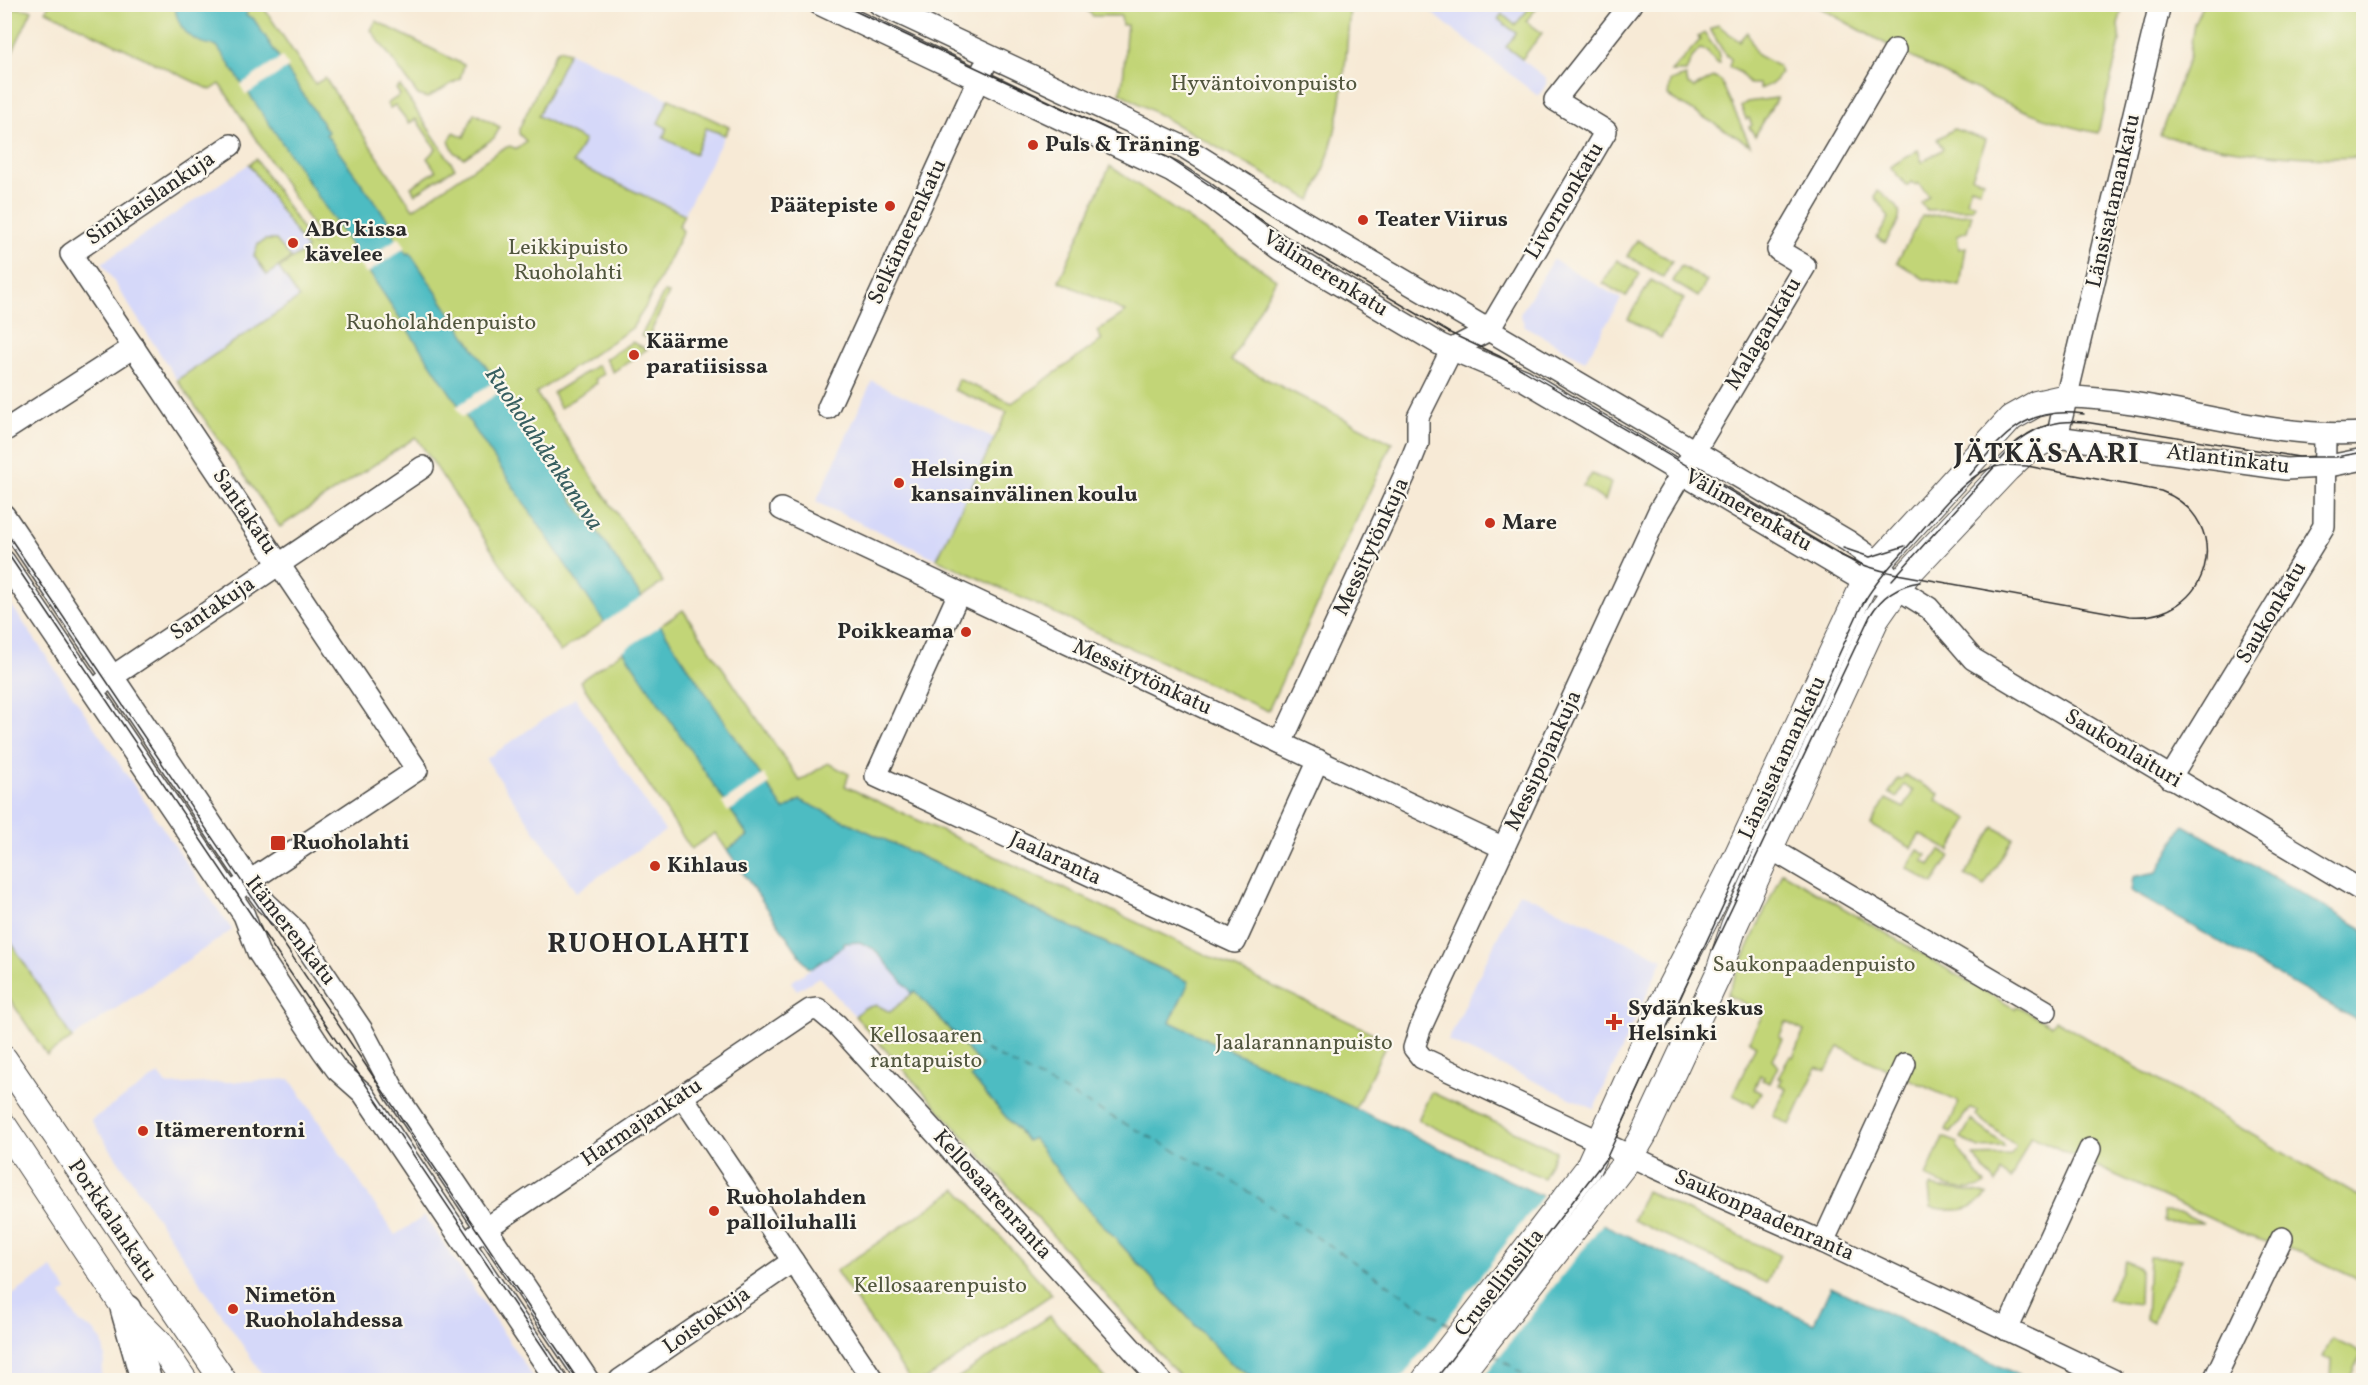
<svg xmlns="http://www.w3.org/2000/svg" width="2368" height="1385" font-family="Vollkorn,serif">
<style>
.built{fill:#d5d8f9}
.green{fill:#c2d577;stroke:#768051;stroke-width:1.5}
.water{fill:#4dbcc2;stroke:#3c7476;stroke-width:1.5}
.pier{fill:#f7ead6}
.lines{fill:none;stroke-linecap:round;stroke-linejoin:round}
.ferry{stroke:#375e60;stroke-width:1.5;stroke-dasharray:8 6;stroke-linecap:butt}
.minor-casing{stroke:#4a4845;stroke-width:24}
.major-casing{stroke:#4a4845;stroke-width:28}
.highway-casing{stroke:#4a4845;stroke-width:33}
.minor{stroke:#fff;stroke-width:21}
.major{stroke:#fff;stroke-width:26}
.highway{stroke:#fff;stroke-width:30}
.tram{stroke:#2b2b2b;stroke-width:1.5}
.poi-dot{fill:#c8321e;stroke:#fbf7ec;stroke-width:2}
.labels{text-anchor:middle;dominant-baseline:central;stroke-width:4.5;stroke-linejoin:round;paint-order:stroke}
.park-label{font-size:22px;fill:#51563e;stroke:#fbf7ec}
.poi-label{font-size:22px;font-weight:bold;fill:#2b2b2b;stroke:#fbf7ec;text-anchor:start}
.street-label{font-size:22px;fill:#2b2b2b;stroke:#fbf7ec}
.water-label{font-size:24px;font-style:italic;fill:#375e60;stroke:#fbf7ec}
.district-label{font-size:28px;font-weight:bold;letter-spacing:1.5px;fill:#2b2b2b;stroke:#fbf7ec}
</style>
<rect width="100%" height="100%" fill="#fbf7ec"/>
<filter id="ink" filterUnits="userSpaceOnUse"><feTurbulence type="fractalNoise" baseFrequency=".0167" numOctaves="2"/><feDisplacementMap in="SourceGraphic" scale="12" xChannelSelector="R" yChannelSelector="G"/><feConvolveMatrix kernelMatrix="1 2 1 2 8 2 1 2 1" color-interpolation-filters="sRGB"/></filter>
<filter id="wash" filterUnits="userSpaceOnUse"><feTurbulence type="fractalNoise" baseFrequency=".008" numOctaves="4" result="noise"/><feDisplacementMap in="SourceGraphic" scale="24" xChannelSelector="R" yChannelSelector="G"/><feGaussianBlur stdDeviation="1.35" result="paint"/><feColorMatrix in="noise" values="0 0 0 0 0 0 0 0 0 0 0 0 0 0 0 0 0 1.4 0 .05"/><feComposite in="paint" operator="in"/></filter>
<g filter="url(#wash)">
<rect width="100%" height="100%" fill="#f7ead6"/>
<g class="built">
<path d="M1422,5H1539L1506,47L1547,79L1545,81L1548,83L1538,96Z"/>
<path d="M569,52L729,127L684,214L573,163V134L538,116Z"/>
<path d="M249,164L307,250L305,294L177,380L102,263Z"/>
<path d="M1553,259L1621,299L1585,361L1525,326L1520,314Z"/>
<path d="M872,381L994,438L937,559L816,502Z"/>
<path d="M4,594L232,930L47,1055L5,992Z"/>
<path d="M575,698L665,831L576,892L486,759Z"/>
<path d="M1519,892L1663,959L1594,1109L1448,1041Z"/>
<path d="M849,942H860L870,946L910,990L911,994L890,1012L884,1008H864L855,1016L819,977L797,990L791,982Z"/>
<path d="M159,1074L166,1085L290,1079L395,1235L425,1216L535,1380H266L91,1120Z"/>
<path d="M52,1268L67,1291L61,1295L80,1323L93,1330L102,1341L105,1357L101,1375L105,1380H5V1300Z"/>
</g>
<g class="green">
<path d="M49,4L262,5L315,84L325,78L413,209L502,149L510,146L517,149L526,141L519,134V129L555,53L559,49L569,52L538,116L584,140L573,163L684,214L679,226L683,231L645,308L632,328L536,393L663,582L560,652L416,437L280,527L177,380L299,298L279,268L307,249L249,164L256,159L313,245L321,239L220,84L211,90L46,11Z"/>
<path d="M2203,4L2363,5V157C2296,161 2225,150 2160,135L2189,57L2194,23Z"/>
<path d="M1082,5H1350C1345,76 1342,134 1311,200L1120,93C1127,71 1123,48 1127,25H1122L1121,16H1093Z"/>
<path d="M1532,5H1539L1526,21L1542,33L1522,59L1506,47L1516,33L1498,19L1502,14L1515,25Z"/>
<path d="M1816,5H2123L2118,25L2120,42L2098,133C2051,124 2008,104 1965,84C1914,59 1865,34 1816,5Z"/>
<path d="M17,8L32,10L5,68V13Z"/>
<path d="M376,21L464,65L460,79L427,98L418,95L371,30Z"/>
<path d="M1718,25L1739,41L1747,32L1757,55L1778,66L1781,73L1772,84L1760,89L1759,84H1749L1741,73L1729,67L1731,59L1724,53L1710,29Z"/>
<path d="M1704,33L1718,52L1720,64L1716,63L1707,51L1700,49L1691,59L1686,72H1671L1700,40L1698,37Z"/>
<path d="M1686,76L1688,84L1694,88L1713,77L1721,81L1750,145L1668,96L1670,81Z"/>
<path d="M400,86L455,168L415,194L411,187L436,171L427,158L436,149L416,119L409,123L395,105L390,108L387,104L400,95L396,89Z"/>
<path d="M1777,98L1755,136L1749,127L1752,125L1749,118L1746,119L1741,106L1747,102Z"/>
<path d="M669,99L729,127L725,135L706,128L695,154L663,138L667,128L658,123Z"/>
<path d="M474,113L500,127L494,138L464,158L455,153L449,141L454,132L464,137Z"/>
<path d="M1954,129L1986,140L1972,177L1983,181L1980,190L1971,187L1966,201L1975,204L1972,209L1927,210L1921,203L1929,196L1918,183L1916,185L1911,182L1907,186L1890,167L1918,150L1922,162L1943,149L1937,139Z"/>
<path d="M1110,166L1276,279L1231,361L1392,443L1268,711L937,559L1007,412L954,390L958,379L1012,403L1102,340L1097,331L1126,312L1059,281Z"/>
<path d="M1878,191C1908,211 1903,215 1885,243L1877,238L1889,218L1875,197Z"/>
<path d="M1972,214L1967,231L1957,235L1959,249L1966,247L1960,286L1924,279L1897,262L1922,216Z"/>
<path d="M265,240H276L291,258L267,275L254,256L258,244Z"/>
<path d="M1637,240L1672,261L1663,277L1627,256Z"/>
<path d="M1617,260L1640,274L1626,297L1603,283Z"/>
<path d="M1681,266L1707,281L1698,297L1672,281Z"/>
<path d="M1651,280L1684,299L1661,338L1628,319Z"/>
<path d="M664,292L669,293L648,338L641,336Z"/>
<path d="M632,342L647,349L613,372L605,359Z"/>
<path d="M597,365L604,374L595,379L597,383L560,408L553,393Z"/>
<path d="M1592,474L1611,483L1605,501L1583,486Z"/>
<path d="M683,610L800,781L828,763L849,774L845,786L1388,1040L1355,1109L1170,1022L1188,981L800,800L727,850L715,833L691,849L580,681Z"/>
<path d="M1905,775L1939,794L1936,800L1969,819L1950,851L1920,834L1911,848L1871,825L1886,799L1904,808L1913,791L1904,785L1897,797L1889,793L1898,779L1901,780Z"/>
<path d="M1994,827L2013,838L1984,886L1965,875Z"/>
<path d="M1918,850L1927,855L1923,861L1930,865L1940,850L1950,856L1933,884L1907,868Z"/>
<path d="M1782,872L2015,1009L2017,1006L2052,1025L2055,1020L2363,1199V1282L2305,1254L2248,1236L2031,1136L2011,1179L2001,1172L1996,1183L1973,1156L2011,1155L2016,1146L1976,1115L1978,1111L1970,1108L1951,1133L1946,1131L1959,1102L1839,1047L1826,1071L1817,1067L1790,1125L1773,1116L1786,1089L1779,1085L1782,1079L1778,1078L1790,1056L1793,1057L1804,1031L1786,1022L1779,1037L1783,1039L1773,1059L1778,1066L1770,1083L1762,1080L1764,1077L1760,1075L1754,1089L1761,1093L1754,1106L1733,1095L1756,1045L1749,1041L1764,1012L1727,995Z"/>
<path d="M5,933L72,1038L47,1055L5,992Z"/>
<path d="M915,991L982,1066L971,1077L1027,1141L1033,1137L1079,1199L1229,1362L1258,1380H1183L855,1016L864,1008L877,1005L890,1012Z"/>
<path d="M1431,1092L1556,1151L1543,1178L1418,1120Z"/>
<path d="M1971,1120L2003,1144L2004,1147L1979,1148L1961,1139Z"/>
<path d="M1943,1137L1958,1143L1957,1147L1985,1184C1969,1195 1941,1186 1926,1176Z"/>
<path d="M1931,1186C1943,1189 1982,1192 1988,1195C1970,1213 1955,1212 1931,1207L1929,1188Z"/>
<path d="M957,1189L1052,1294L925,1380H910L836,1271Z"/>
<path d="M1646,1191L1780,1255L1766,1283L1633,1220Z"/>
<path d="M2164,1212L2182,1213L2203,1223L2164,1222Z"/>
<path d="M2149,1257L2182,1259L2152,1321L2146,1319Z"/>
<path d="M2126,1261L2140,1268L2139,1304L2107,1300Z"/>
<path d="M1050,1316L1107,1380H1016L1014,1378L955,1380Z"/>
<path d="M2332,1339L2362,1353L2350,1380H2331L2332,1360L2323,1356Z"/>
</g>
<g class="water">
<path d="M175,5H248L246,16L253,18L328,132L326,134L395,230L392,233L407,254L410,253L491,374L489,375L562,479L560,481L586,520L589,519L784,810L800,800L1189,982L1170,1022L1814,1323L1831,1287L2029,1380H1258L1229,1362L1079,1199L1033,1138L1027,1141L971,1077L982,1066L915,991L911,994L910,990L874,949L860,942L844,943V946L812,968L808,967L727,850L748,836L217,46C193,44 176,29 175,5Z"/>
<path d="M2184,825L2363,929V1024L2131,891L2133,877L2157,872Z"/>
</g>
<g class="pier">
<path d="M282,57L289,67L246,95L240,85Z"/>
<path d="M399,237L406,247L366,274L359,264Z"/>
<path d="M496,380L503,390L462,417L456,407Z"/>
<path d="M644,596L663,624L621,652L602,624Z"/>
<path d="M764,774L770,784L728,812L722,803Z"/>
<path d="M1544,1194L1604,1222L1481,1380H1400Z"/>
</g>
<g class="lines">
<g class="ferry">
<path d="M949,1030L1229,1179L1452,1327"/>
<path d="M1493,1354L1532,1380"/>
</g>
</g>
</g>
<g filter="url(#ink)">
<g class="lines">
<defs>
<g id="minor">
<path d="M819,4L1172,172L1204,192L1279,249L1441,345L1524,380L1865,582L1897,588L1929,608L1973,659L2364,892"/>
<path d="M879,4L1184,147L1298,218L1848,541L1879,563L1889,577"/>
<path d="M2160,4L2057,437L2286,469L2324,467L2364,459"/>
<path d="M1895,50L1778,250L1805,266L1659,511L1420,1029L1414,1048L1422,1058L1656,1168L1823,1242L2113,1380"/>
<path d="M2067,397C2166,399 2263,440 2364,433"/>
<path d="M828,408L984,67"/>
<path d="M4,431L134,347"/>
<path d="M781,509L1504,848"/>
<path d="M4,515L250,881L266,903L294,929L307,948L362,1030L396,1094L588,1380"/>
<path d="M4,561L244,915L258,952L323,1051L337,1070L363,1093L556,1380"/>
<path d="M959,593L876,776L1235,942L1318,760"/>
<path d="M103,683L423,467"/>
<path d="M1281,743L1408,468L1418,443V417L1452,349L1489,330L1606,131L1555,100L1631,4"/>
<path d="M2170,778L2324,526L2325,434"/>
<path d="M1758,841L2046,1011"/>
<path d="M230,894L417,770L71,254L231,145"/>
<path d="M682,1096L873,1380"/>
<path d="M475,1236L798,1018L810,1010L818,1009L837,1025L1160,1380"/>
<path d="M1823,1242L1905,1064"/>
<path d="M2007,1330L2090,1149"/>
<path d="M620,1380L793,1261"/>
<path d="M2214,1380L2282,1238"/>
</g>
<g id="major">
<path d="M4,1059L223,1380"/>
<path d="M4,1126L126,1310L159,1343L184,1380"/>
<path d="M1425,1380L1587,1170L1670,987L1728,875L1865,582L1884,557L2011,418L2036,404L2067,397"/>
<path d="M1456,1380L1631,1156L1643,1136L1718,975L1734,926L1876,619L1906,576L2007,469L2026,451L2044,441L2057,437"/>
</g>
<path id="highway" d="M126,1310L146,1380"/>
</defs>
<use href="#minor" class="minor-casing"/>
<use href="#major" class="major-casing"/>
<use href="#highway" class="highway-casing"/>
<use href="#minor" class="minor"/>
<use href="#major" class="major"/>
<use href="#highway" class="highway"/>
<g class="tram">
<path d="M840,4L1169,158L1287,237L1448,332L1499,356L1840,555C1858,564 1876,570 1897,574L2129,616C2210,623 2238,521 2161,491L2027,466C2013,465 1999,464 1986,470C1958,482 1916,539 1894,562C1880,578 1868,593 1859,611L1607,1157L1435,1380"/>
<path d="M1970,475C2004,434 2026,406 2084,414"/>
<path d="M4,529L578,1380"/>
<path d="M4,548L565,1380"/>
<path d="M1843,548L1870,557L1905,546"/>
<path d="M1892,580L2016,443C2036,425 2058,420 2085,422L2299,457H2336L2364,452"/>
<path d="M1712,950L1870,616C1881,597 1897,585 1920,582"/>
</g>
</g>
</g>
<g class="poi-dot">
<circle cx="1033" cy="145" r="6"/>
<circle cx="890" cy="206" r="6"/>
<circle cx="1363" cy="220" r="6"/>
<circle cx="293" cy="243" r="6"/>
<circle cx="634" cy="355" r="6"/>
<circle cx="899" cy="483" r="6"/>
<circle cx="1490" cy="523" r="6"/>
<circle cx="966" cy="632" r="6"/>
<rect x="270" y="835" width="16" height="16" rx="3"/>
<circle cx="655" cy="866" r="6"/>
<path d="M1611 1013h6v6h6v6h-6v6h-6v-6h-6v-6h6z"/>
<circle cx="143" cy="1131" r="6"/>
<circle cx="714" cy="1211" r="6"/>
<circle cx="233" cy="1309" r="6"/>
</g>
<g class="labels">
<g class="park-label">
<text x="1264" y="84">Hyväntoivonpuisto</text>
<text x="568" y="248">Leikkipuisto<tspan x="568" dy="25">Ruoholahti</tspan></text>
<text x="441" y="323">Ruoholahdenpuisto</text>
<text x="1814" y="965">Saukonpaadenpuisto</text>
<text x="926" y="1036">Kellosaaren<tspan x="926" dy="25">rantapuisto</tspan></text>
<text x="1304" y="1043">Jaalarannanpuisto</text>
<text x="940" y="1286">Kellosaarenpuisto</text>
</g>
<g class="poi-label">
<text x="1045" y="145">Puls &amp; Träning</text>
<text x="878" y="206" text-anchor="end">Päätepiste</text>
<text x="1375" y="220">Teater Viirus</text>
<text x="305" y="230">ABC kissa<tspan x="305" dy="25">kävelee</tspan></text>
<text x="646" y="342">Käärme<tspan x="646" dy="25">paratiisissa</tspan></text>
<text x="911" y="470">Helsingin<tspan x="911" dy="25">kansainvälinen koulu</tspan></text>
<text x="1502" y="523">Mare</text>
<text x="954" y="632" text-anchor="end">Poikkeama</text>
<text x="292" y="843">Ruoholahti</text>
<text x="667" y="866">Kihlaus</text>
<text x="1628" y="1009">Sydänkeskus<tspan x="1628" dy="25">Helsinki</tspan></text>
<text x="155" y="1131">Itämerentorni</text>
<text x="726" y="1198">Ruoholahden<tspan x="726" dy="25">palloiluhalli</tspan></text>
<text x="245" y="1296">Nimetön<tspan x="245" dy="25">Ruoholahdessa</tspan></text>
</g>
<g class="street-label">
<text transform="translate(151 199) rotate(-34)">Sinikaislankuja</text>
<text transform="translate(1565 201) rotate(-59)">Livornonkatu</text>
<text transform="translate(2114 201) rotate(-77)">Länsisatamankatu</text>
<text transform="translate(908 232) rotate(-65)">Selkämerenkatu</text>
<text transform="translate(1325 274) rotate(32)">Välimerenkatu</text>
<text transform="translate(1764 334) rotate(-59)">Malagankatu</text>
<text transform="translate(2228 460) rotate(7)">Atlantinkatu</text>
<text transform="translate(1748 511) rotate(30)">Välimerenkatu</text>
<text transform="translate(244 512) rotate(56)">Santakatu</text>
<text transform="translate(1372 547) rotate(-65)">Messitytönkuja</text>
<text transform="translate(213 609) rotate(-34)">Santakuja</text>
<text transform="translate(2272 613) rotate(-59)">Saukonkatu</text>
<text transform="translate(1142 678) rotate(25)">Messitytönkatu</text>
<text transform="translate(2123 749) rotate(31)">Saukonlaituri</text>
<text transform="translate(1783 758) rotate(-65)">Länsisatamankatu</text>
<text transform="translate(1544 761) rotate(-65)">Messipojankuja</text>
<text transform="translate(1055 859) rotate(25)">Jaalaranta</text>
<text transform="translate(290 931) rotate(52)">Itämerenkatu</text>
<text transform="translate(642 1123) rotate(-34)">Harmajankatu</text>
<text transform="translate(992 1195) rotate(48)">Kellosaarenranta</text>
<text transform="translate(1764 1216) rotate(24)">Saukonpaadenranta</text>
<text transform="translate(112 1221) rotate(56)">Porkkalankatu</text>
<text transform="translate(1500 1283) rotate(-52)">Crusellinsilta</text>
<text transform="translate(707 1321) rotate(-35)">Loistokuja</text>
</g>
<g class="water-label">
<text transform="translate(543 449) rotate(56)">Ruoholahdenkanava</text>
</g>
<g class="district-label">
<text x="2047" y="454">JÄTKÄSAARI</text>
<text x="649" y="944">RUOHOLAHTI</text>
</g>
</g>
<rect width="2368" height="1385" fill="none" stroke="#fbf7ec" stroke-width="24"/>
</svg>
